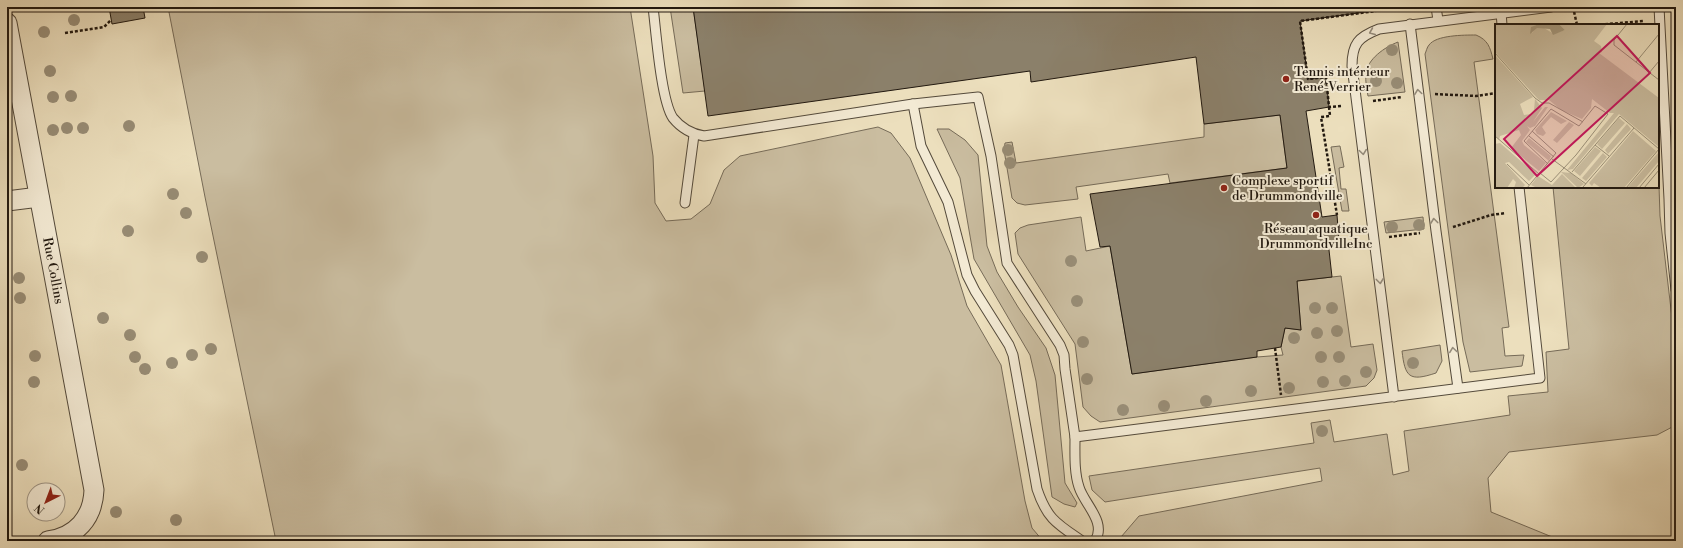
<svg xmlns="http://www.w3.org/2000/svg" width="1683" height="548" font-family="'Libre Bodoni',serif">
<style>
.green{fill:#cabda0;stroke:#766b58}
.building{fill:#8b806a;stroke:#221910}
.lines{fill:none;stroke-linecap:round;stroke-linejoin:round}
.lane-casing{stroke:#544a3b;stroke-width:11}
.street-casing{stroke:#544a3b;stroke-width:21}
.path{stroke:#221910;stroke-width:2.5;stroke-dasharray:3 2;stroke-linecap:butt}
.lane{stroke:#f3ead4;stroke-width:9}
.street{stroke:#f3ead4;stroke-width:19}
.tree{fill:#988d76}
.oneway{stroke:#958c7c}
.poi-dot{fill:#8f2418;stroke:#f3ead4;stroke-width:1.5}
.labels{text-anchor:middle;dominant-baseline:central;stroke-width:4;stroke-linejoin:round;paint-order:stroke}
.poi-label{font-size:13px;fill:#221910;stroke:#f3ead4;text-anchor:start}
.street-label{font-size:13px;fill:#221910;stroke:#f3ead4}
.inset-road{fill:none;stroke:#9b9078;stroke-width:1}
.view{fill:#c2185b;fill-opacity:0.15;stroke:#c2185b;stroke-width:2}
.inset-edge{fill:none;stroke:#221910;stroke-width:2}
</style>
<rect width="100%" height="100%" fill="#ecdfbd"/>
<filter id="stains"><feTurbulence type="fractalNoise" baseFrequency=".005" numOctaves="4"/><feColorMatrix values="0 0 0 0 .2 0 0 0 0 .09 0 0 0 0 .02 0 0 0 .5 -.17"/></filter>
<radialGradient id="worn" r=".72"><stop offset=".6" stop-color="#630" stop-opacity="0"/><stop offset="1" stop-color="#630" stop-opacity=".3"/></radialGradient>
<g class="green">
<path d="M168,7H630L653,156L655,203L666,221L691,219L710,204L724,170L740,156L878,127L891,133L910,158L951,255L967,306L1001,365L1025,501L1032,528L1043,541H276L205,197Z"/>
<path d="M670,7H693L705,91L683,93Z"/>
<path d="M1476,35C1488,40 1490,47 1493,59L1474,62L1509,327L1502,328L1505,356L1524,355L1522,366L1470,372L1463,342L1425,54C1426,52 1427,47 1429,45C1436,35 1464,35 1476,35Z"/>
<path d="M1398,42L1405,92L1368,96C1367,90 1365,81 1366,74C1367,59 1385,47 1398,42Z"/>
<path d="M1280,115L1287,168L1170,183L1168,174L1076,187L1078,199L1025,205L1017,203L1012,198L1004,150L1005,143L1012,142L1016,163L1204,137V124Z"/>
<path d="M937,129H949L965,140L978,155L987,246L997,272L1018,307L1046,348L1055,375L1065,483L1077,503L1075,507L1064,504L1052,497L1036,381L1030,355L974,259L960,178Z"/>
<path d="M1340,146L1344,167L1339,168L1341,189H1346L1349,211H1342L1331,147Z"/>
<path d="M1658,156L1660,216L1676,352V425L1657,435L1509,452L1488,478L1491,512L1562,541H1120L1121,537L1139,516L1322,481L1320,468L1105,502L1092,490L1089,476L1314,443L1311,423L1330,420L1334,442L1387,434L1393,475L1409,471L1404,431L1510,415L1508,396L1548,392L1546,352L1569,349L1553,187H1658Z"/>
<path d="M1081,217L1086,251L1110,246L1132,374L1257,357L1283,355L1281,347L1285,328L1301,330L1297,281L1341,276L1351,347L1373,344L1377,370L1374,378L1366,386L1100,422L1091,416L1083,407L1075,344L1018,254L1015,233L1020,228L1028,225Z"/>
<path d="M1423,217L1424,229L1386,233L1384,222Z"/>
<path d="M1440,345L1442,361L1436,373C1409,382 1405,377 1402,351Z"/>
</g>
<g class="building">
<path d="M109,7H143L145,18L112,24Z"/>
<path d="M693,7H1395V8L1300,21L1308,79L1326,77L1329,107L1306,111L1322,217L1337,215L1339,240L1328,241L1332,277L1297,281L1301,330L1285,328L1281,347L1257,351V357L1132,374L1110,246L1100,247L1090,194L1287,168L1280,115L1204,124L1196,57L1031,82L1030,71L708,116Z"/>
</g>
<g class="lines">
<defs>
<g id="lane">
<path d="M653,7C656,31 661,101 673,118C681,128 692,134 704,136L913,104L978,97L991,156L1007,263L1060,345L1064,355L1065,369L1075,437L1540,378L1519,187"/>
<path d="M1436,7L1438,20"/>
<path d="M1659,7L1669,199L1670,233L1676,290"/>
<path d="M1501,12L1502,25"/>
<path d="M1410,24L1436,231L1458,388"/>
<path d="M913,104L921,146L948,202L967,275L975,291L1009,345L1013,355L1037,489C1047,519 1057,524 1082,541"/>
<path d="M685,203L694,135"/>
<path d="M1394,397L1352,66C1352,44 1358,37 1379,29L1551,7"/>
<path d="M1075,437C1075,454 1074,472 1079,487C1084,504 1107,522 1095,541"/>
</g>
<g id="street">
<path id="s1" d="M7,23L94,490C93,518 76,537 48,541"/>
<path d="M7,201L39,197"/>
</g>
</defs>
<use href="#lane" class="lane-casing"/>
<use href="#street" class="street-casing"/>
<g class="path">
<path d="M1573,7L1577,25"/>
<path d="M1595,25L1644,21"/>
<path d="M65,33L104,27L111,20"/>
<path d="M1435,94L1476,96L1496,93"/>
<path d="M1373,101L1402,97"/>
<path d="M1341,106L1329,107L1326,77L1308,79L1300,21L1376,11"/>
<path d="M1329,107L1330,116L1321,117L1337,215"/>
<path d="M1453,227L1491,215L1506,213"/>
<path d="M1389,237L1420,233"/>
<path d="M1275,348L1281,395"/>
</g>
<use href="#lane" class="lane"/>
<use href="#street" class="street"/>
</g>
<g class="tree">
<circle cx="74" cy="20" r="6"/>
<circle cx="44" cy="32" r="6"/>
<circle cx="1392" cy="50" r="6"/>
<circle cx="50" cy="71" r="6"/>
<circle cx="1376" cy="81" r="6"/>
<circle cx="1397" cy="83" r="6"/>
<circle cx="71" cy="96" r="6"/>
<circle cx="53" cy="97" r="6"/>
<circle cx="129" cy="126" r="6"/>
<circle cx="67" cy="128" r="6"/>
<circle cx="83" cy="128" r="6"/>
<circle cx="53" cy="130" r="6"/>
<circle cx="1008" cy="150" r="6"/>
<circle cx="1010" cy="163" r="6"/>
<circle cx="173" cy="194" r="6"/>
<circle cx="186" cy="213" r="6"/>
<circle cx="1419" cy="225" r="6"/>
<circle cx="1392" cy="227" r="6"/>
<circle cx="128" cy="231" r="6"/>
<circle cx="202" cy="257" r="6"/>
<circle cx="1071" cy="261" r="6"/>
<circle cx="19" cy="278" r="6"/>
<circle cx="20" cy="298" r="6"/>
<circle cx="1077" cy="301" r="6"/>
<circle cx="1315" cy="308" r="6"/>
<circle cx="1332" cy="308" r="6"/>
<circle cx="103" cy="318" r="6"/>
<circle cx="1337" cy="331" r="6"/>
<circle cx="1317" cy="333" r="6"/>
<circle cx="130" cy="335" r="6"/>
<circle cx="1294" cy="338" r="6"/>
<circle cx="1083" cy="342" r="6"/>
<circle cx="211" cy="349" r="6"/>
<circle cx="192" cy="355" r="6"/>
<circle cx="35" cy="356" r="6"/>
<circle cx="135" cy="357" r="6"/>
<circle cx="1321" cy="357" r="6"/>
<circle cx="1339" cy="357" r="6"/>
<circle cx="172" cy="363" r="6"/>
<circle cx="1413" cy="363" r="6"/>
<circle cx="145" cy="369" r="6"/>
<circle cx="1366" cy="372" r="6"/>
<circle cx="1087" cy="379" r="6"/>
<circle cx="1345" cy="381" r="6"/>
<circle cx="34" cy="382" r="6"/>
<circle cx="1323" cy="382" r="6"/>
<circle cx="1289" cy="388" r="6"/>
<circle cx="1251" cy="391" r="6"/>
<circle cx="1206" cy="401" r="6"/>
<circle cx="1164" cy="406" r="6"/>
<circle cx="1123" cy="410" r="6"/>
<circle cx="1322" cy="431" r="6"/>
<circle cx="22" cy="465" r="6"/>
<circle cx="116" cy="512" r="6"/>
<circle cx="176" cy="520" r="6"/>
</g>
<defs><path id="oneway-chevron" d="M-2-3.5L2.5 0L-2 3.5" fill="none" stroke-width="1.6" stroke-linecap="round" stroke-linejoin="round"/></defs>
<g class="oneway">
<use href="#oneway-chevron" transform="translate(1372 32) rotate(157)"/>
<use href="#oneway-chevron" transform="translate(1418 92) rotate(-98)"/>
<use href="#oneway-chevron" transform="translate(1363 152) rotate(82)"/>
<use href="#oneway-chevron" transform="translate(1434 221) rotate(-97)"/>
<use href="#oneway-chevron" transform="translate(1380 281) rotate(83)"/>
<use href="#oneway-chevron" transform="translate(1453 350) rotate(-98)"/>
</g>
<g class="poi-dot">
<circle cx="1286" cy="79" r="4"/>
<circle cx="1224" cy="188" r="4"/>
<circle cx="1316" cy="215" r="4"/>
</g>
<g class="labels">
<g class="poi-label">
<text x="1294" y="72">Tennis intérieur<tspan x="1294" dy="15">René-Verrier</tspan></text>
<text x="1232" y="181">Complexe sportif<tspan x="1232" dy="15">de Drummondville</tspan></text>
<text x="1316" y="229" text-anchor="middle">Réseau aquatique<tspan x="1316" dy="15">DrummondvilleInc</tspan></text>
</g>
<g class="street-label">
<text stroke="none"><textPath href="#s1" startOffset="252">Rue Collins</textPath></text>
</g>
</g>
<g transform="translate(1495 24)">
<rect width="164" height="164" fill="#ecdfbd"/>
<path d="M0,0H44L37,3V9L41,4H49L59,10L70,6L64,0H112L99,17L106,22L107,28L104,29L164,74V123L124,90L78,145L72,146L119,89H115L97,75L96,84L87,95L66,86L54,76H44L0,28ZM0,31L38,73L25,80L29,91L36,90L39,86L40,75L47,84L38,98L50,83H53L40,102L35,104L32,102L35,106L27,117L29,121L51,139L44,147L16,124L26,111L24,106L5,112L4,116L0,111ZM56,88L72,97L66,100L56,93L47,103L51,109L48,112L42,110L40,106ZM124,94L130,99L107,125L102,120ZM74,98L79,101L62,119L58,116ZM132,100L136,105L113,130L110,126ZM138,107L161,127L129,164H106L99,159L97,162L94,159ZM34,114L56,132L54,137L31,118ZM5,119L41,150L34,157L14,138L10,139L30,161L27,164H19L21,158L18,155L12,164H0V120ZM100,123L106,127L85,152L79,147ZM164,128V137L141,164H132ZM108,129L112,133L91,157L87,154ZM66,148L76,149L89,160L83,164ZM67,150L81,164H42L36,161L43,152L57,161Z" fill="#cabda0"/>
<path d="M44,0H64L70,6L58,11L55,5L42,4L35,10L36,3Z" fill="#a79c82"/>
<path class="inset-road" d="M132,0L119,16V21L164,56M0,29L40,74L47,79H54L88,98M141,38L164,10M154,49L164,37M0,112L44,150M34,112L59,133M100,121L114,132M57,135L91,160M12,140L34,161M77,148L125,92L164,125M45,149L56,158L81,131L113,90L100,82L84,102L56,85L29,117L53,140M88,163L139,104M32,164L61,129L37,107M131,164L164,125M144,164L164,140M149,164L164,146"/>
<path class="view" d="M122,12L155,49L42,152L9,115Z"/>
<rect width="164" height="164" class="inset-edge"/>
</g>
<rect width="1683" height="548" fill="none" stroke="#ecdfbd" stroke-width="24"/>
<rect x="8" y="8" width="1667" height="532" fill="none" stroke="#221910" stroke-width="2"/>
<rect x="12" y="12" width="1659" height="524" fill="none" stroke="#221910"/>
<g transform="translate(46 502) rotate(222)"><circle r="19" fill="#f3ead4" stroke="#9f9686"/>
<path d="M0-3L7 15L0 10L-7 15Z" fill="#8f2418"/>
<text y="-6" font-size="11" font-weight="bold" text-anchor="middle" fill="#221910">N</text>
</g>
<rect width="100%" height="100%" filter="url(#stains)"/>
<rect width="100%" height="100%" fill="url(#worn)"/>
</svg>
